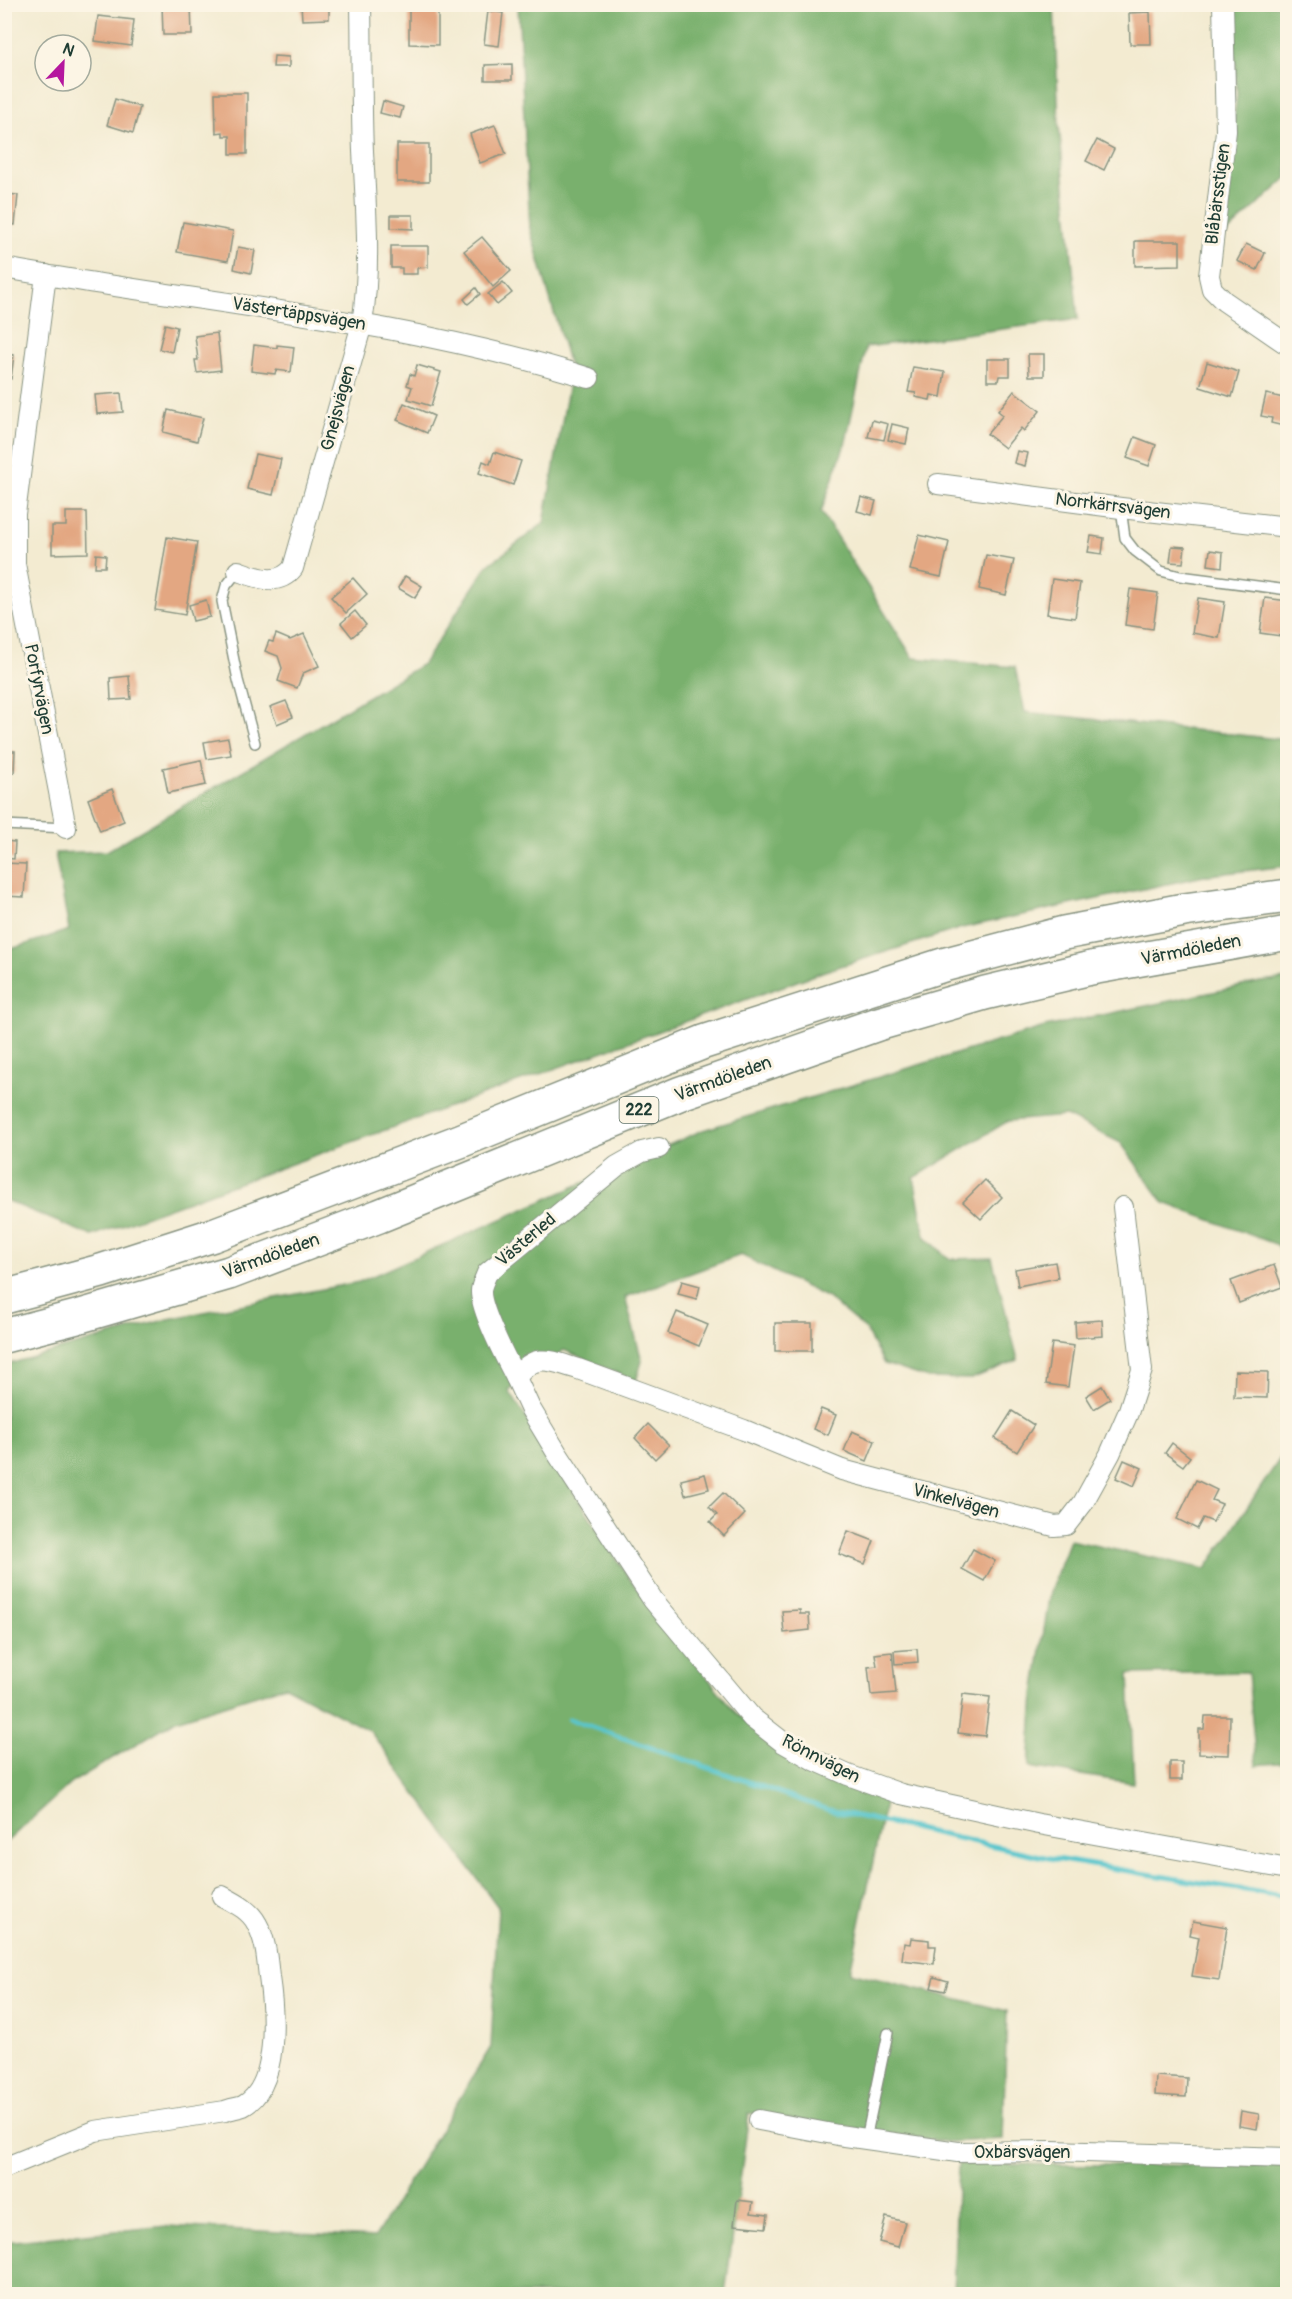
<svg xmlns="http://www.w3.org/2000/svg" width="1292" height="2299" font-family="Pangolin,sans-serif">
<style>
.forest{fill:#79b06d;stroke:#4c7650;stroke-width:1.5}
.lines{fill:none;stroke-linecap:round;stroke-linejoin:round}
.stream{stroke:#58c6cd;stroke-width:5}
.building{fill:#e3a782}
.lane-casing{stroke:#899482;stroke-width:12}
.street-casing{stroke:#899482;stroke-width:22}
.highway-casing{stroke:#899482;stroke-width:36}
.lane{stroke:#fff;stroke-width:9}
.street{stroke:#fff;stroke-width:20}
.highway{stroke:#fff;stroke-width:33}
.labels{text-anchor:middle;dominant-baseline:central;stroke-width:6;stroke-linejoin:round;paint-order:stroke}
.shield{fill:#fcf5e5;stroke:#617469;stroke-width:1.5}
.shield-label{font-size:16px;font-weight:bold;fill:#1f3d34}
.street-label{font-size:18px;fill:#1f3d34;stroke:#fcf5e5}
</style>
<rect width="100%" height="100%" fill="#fcf5e5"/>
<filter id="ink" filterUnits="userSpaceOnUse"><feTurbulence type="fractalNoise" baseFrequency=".0167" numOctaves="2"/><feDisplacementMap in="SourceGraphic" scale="12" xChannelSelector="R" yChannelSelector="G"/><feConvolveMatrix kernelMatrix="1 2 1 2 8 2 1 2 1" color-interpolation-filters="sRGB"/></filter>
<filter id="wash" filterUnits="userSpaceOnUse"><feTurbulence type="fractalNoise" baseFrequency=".008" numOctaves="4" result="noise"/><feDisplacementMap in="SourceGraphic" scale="24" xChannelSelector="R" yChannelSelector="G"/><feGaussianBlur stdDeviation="1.35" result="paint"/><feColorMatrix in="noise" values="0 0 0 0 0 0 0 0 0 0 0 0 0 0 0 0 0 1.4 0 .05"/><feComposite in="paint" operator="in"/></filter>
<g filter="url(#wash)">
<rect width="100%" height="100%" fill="#f3ebd1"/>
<g class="forest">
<path d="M518,5H1054L1059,126L1078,319L866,347L846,441L821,512L913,658L1015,667L1025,712L1287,740V866L1209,875L962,928L825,971L92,1236L5,1200V951L69,930L55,853L107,851L423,664L487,566L544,523L571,372L530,229Z"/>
<path d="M1233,5H1287V178L1220,239L1237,95Z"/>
<path d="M1287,979V1270L1278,1245L1164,1203L1121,1143L1066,1116L1008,1121L914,1178L925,1236L949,1259L992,1258L1018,1360L971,1379L928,1378L884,1364L865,1329L828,1298L741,1255L625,1297L642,1361L636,1381L564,1350L509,1391L629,1578L734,1711L790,1759L886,1799L850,1972L1007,2011L1003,2139L947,2142L749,2113L725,2294H5V2242L167,2226L375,2237L491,2047L498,1907L370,1731L285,1686L176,1720L71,1783L5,1843V1365L168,1319L359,1282L703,1130L1045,1027L1261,982Z"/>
<path d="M1287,1448V1762L1256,1765L1248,1672L1129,1674L1134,1783L1029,1767L1034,1694L1050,1592L1070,1540L1206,1569Z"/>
<path d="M958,2164L1287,2166V2294H953Z"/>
</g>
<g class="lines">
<path class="stream" d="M569,1719L829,1810L1049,1858L1288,1897"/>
</g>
<g id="blocks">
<g class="building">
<path d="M162,4H191L192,35H163Z"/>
<path d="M301,4H329V19L302,20Z"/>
<path d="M409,4L438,5V45L409,44Z"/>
<path d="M488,11L503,13L499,46L484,44Z"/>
<path d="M1150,12L1151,44H1130L1129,13Z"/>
<path d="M98,16L134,20L131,46L95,41Z"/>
<path d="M274,56L289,57V67H273Z"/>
<path d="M512,64V80H485V65Z"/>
<path d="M215,93H247V154H230V136H223V132L216,133Z"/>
<path d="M115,99L140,107L133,133L107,125Z"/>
<path d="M383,101L403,107L400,118L380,113Z"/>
<path d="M495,125L506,154L480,163L470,134Z"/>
<path d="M1097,140L1114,149L1104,170L1086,161Z"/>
<rect x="397" y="144" width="32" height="38"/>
<path d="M4,194L18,195L15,225L4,224Z"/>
<path d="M391,215H413V229L391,228Z"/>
<path d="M183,222L233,231L228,261L177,252Z"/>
<path d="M482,237L511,271L493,287L464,251Z"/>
<path d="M1135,241H1180V265L1135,266Z"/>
<path d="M1246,244L1265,253L1257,270L1237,261Z"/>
<path d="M391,246H428V267L417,268V274H402V268H391Z"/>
<path d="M238,247L255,250L251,273L234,269Z"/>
<path d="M503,282L512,293L497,305L488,294Z"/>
<path d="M476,288L480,294L468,304L464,299Z"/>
<path d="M165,324L177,327L172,352L159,349Z"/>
<path d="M217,333L221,370L197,373L195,360H198L195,336Z"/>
<path d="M254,345L277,348V345L294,347L291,372L276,370L275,374L251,371Z"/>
<path d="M4,354L14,355L11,379L4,378Z"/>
<path d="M1028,354H1044V376H1029Z"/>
<path d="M987,359H1010V376H999L998,381H987Z"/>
<path d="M1207,362L1239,372L1232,397L1200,387Z"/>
<path d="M417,365L441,372L431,406L408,399L412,387L407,385L410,374L414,376Z"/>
<path d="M913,367L945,372L941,397L931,395L930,400L915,397L916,393L908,392Z"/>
<path d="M1014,391L1040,411L1024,431L1021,428L1005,448L987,434L1003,415L998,411Z"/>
<path d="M121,393L123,412L97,414L95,395Z"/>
<path d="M1266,394L1288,399V427L1271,423L1272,418L1261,416Z"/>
<path d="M404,403L434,416L427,433L397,420Z"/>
<path d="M168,410L203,418L197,441L163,432Z"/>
<path d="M872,420L888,424L884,440L868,437Z"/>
<path d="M892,424L909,428L906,444L888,440Z"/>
<path d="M1135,437L1156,445L1149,466L1127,458Z"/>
<path d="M1017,451L1028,453L1025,466L1014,463Z"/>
<path d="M494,452L521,461L513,485L479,473L483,461L490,464Z"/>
<path d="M255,454L281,459L273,495L247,489Z"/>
<path d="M861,497L876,501L872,515L857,511Z"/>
<path d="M66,512H87L88,553L52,554V526H66Z"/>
<path d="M919,535L949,542L941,577L910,570Z"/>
<path d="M1091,536L1104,538L1102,554L1088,552Z"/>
<path d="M167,537L197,542L185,615L155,610Z"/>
<path d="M1172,546L1185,547L1183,563L1170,562Z"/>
<path d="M1210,550L1223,552L1222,567L1208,565Z"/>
<path d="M96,554L106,555L105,567H95Z"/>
<path d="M986,555L1014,560L1006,595L979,589Z"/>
<path d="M405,576L422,586L415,598L398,588Z"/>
<path d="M353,578L367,594L346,613L331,597Z"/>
<path d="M1052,579L1080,583L1075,618L1047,614Z"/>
<path d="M1130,589L1158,593L1153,629L1125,625Z"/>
<path d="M1198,598L1225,602L1219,638L1192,633Z"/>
<path d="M1265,598L1288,601V637L1260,633Z"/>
<path d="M206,600L210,617L193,621L189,605Z"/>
<path d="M355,611L366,625L352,637L341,623Z"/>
<path d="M276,634L290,640L304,634L319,666L303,673L297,688L278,681L282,668L278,656L265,651L269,641L273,642Z"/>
<path d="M129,676L131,699L111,700L110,678Z"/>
<path d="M286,701L293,717L277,724L270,707Z"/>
<path d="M228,738L231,755L207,759L204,742Z"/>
<path d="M4,751H15L14,773L4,772Z"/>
<path d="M201,760L206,785L168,793L163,768Z"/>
<path d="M112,789L124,821L100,831L88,799Z"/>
<path d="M4,841L15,842L14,859L4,858Z"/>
<path d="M4,863L26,864L24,897L4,896Z"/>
<path d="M985,1180L1002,1197L981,1219L963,1202Z"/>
<path d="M1055,1262L1058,1278L1018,1286L1015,1269Z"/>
<path d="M1274,1265L1282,1287L1239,1303L1231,1281Z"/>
<path d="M682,1281L700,1286L697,1299L678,1294Z"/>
<path d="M677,1312L708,1325L699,1346L668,1333Z"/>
<path d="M1102,1320L1103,1336L1076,1338L1075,1322Z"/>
<rect x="775" y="1323" width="37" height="28"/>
<path d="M1052,1343L1074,1346L1068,1387L1046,1384Z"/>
<path d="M1235,1371L1268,1372L1267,1398L1234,1397Z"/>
<path d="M1102,1386L1110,1399L1094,1409L1086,1396Z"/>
<path d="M821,1409L836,1415L828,1435L813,1429Z"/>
<path d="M1012,1411L1034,1425L1017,1452L995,1438Z"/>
<path d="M648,1424L669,1445L655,1459L635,1438Z"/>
<path d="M852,1431L875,1441L867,1461L844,1451Z"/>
<path d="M1172,1443L1190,1457L1183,1466L1165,1453Z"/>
<path d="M1124,1460L1142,1468L1134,1486L1116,1478Z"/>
<path d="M705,1474L709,1489L685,1495L681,1480Z"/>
<path d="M1196,1480L1217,1490L1212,1500L1222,1504L1213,1522L1203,1518L1197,1529L1177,1519Z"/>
<path d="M723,1493L745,1514L724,1536L710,1522L717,1515L709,1507Z"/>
<path d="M848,1531L874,1541L865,1564L839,1554Z"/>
<path d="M973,1549L995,1561L984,1581L962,1569Z"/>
<path d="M800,1610V1614H809L810,1630L784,1633L782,1611Z"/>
<path d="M917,1649L918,1662L895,1664L894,1651Z"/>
<path d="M892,1652L896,1693L871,1695L868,1667L877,1666L875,1654Z"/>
<path d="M963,1694L990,1697L985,1736L958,1733Z"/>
<path d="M1205,1716H1230L1229,1755L1199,1754V1729H1204Z"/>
<rect x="1170" y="1762" width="12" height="18"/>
<path d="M1193,1921L1227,1927L1219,1980L1192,1976L1199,1937L1190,1935Z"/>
<path d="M911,1938L929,1940V1946H936L934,1964L902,1960L904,1943L910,1944Z"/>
<path d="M934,1977L948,1981L945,1991L931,1988Z"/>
<path d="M1156,2076L1187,2078L1186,2097L1155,2095Z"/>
<path d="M1241,2111L1259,2114L1257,2129L1239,2126Z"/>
<path d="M737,2200L753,2202L751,2213L768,2215L766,2228L734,2225Z"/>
<path d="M886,2217L905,2222L898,2247L879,2242Z"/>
</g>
</g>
</g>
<g filter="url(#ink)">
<use href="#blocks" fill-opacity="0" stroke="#899482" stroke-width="1.5"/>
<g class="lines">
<defs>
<g id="lane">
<path d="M1121,508L1125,538L1135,551L1161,571L1180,576L1288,590"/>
<path d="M238,571L226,586L222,601L238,680L255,743"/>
<path d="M4,825L66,828"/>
<path d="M866,2139L888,2033"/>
</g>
<g id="street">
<path d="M1223,4L1226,131L1209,276L1212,289L1224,301L1288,345"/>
<path d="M4,268C199,303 399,318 589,378"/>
<path d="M46,275L15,514V564L66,828"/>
<path d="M938,484L1121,508L1288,527"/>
<path d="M238,571C258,578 278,587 293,568L362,324C371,266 366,209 363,151C361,102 362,53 361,4"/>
<path d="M1123,1207L1142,1370L1128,1413L1110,1454L1083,1503L1066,1525L1054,1526L842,1470L744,1430L578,1369C551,1361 535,1351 516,1378L530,1408L557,1453L653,1600L752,1718L784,1743L812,1759L848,1775L901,1794L1039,1824L1288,1869"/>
<path d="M516,1378C507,1361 480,1309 481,1291C481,1285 485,1279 487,1273L617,1166L642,1152L659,1148"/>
<path d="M759,2120L838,2135L958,2152L1052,2151L1288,2158"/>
<path d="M4,2168L95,2131L225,2111C230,2109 237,2108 243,2106C280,2086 274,2011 269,1977C267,1959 266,1940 257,1924C250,1910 235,1903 222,1896"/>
</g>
<g id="highway">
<path d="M4,1297L101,1271L213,1235L460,1141L704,1042L943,965L1064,933L1184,910L1288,896"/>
<path d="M4,1336L77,1317L229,1273L379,1216L681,1093L878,1024L985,993L1091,968L1288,933"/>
</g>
</defs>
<use href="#lane" class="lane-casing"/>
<use href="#street" class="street-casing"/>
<use href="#highway" class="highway-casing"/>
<use href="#lane" class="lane"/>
<use href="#street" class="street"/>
<use href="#highway" class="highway"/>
</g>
</g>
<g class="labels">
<rect class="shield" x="619.5" y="1097" width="39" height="26" rx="4.5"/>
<g class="shield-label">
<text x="639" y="1110">222</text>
</g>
<g class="street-label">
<text transform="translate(1218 194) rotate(-83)">Blåbärsstigen</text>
<text transform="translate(299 314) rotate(9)">Västertäppsvägen</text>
<text transform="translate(338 408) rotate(-75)">Gnejsvägen</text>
<text transform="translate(1113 506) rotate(7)">Norrkärrsvägen</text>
<text transform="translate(39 689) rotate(79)">Porfyrvägen</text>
<text transform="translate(1191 950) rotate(-11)">Värmdöleden</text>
<text transform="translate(723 1079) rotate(-20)">Värmdöleden</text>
<text transform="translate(526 1240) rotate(-40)">Västerled</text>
<text transform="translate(271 1256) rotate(-20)">Värmdöleden</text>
<text transform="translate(956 1501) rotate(15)">Vinkelvägen</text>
<text transform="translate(821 1759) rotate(27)">Rönnvägen</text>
<text x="1022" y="2152">Oxbärsvägen</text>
</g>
</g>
<rect width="1292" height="2299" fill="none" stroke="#fcf5e5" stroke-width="24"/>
<g transform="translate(63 63) rotate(23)"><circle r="28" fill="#fcf5e5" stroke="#a4ab9e" stroke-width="1.5"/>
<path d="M0-4.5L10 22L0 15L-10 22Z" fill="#b5179e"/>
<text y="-9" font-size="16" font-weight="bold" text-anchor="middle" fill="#1f3d34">N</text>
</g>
</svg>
